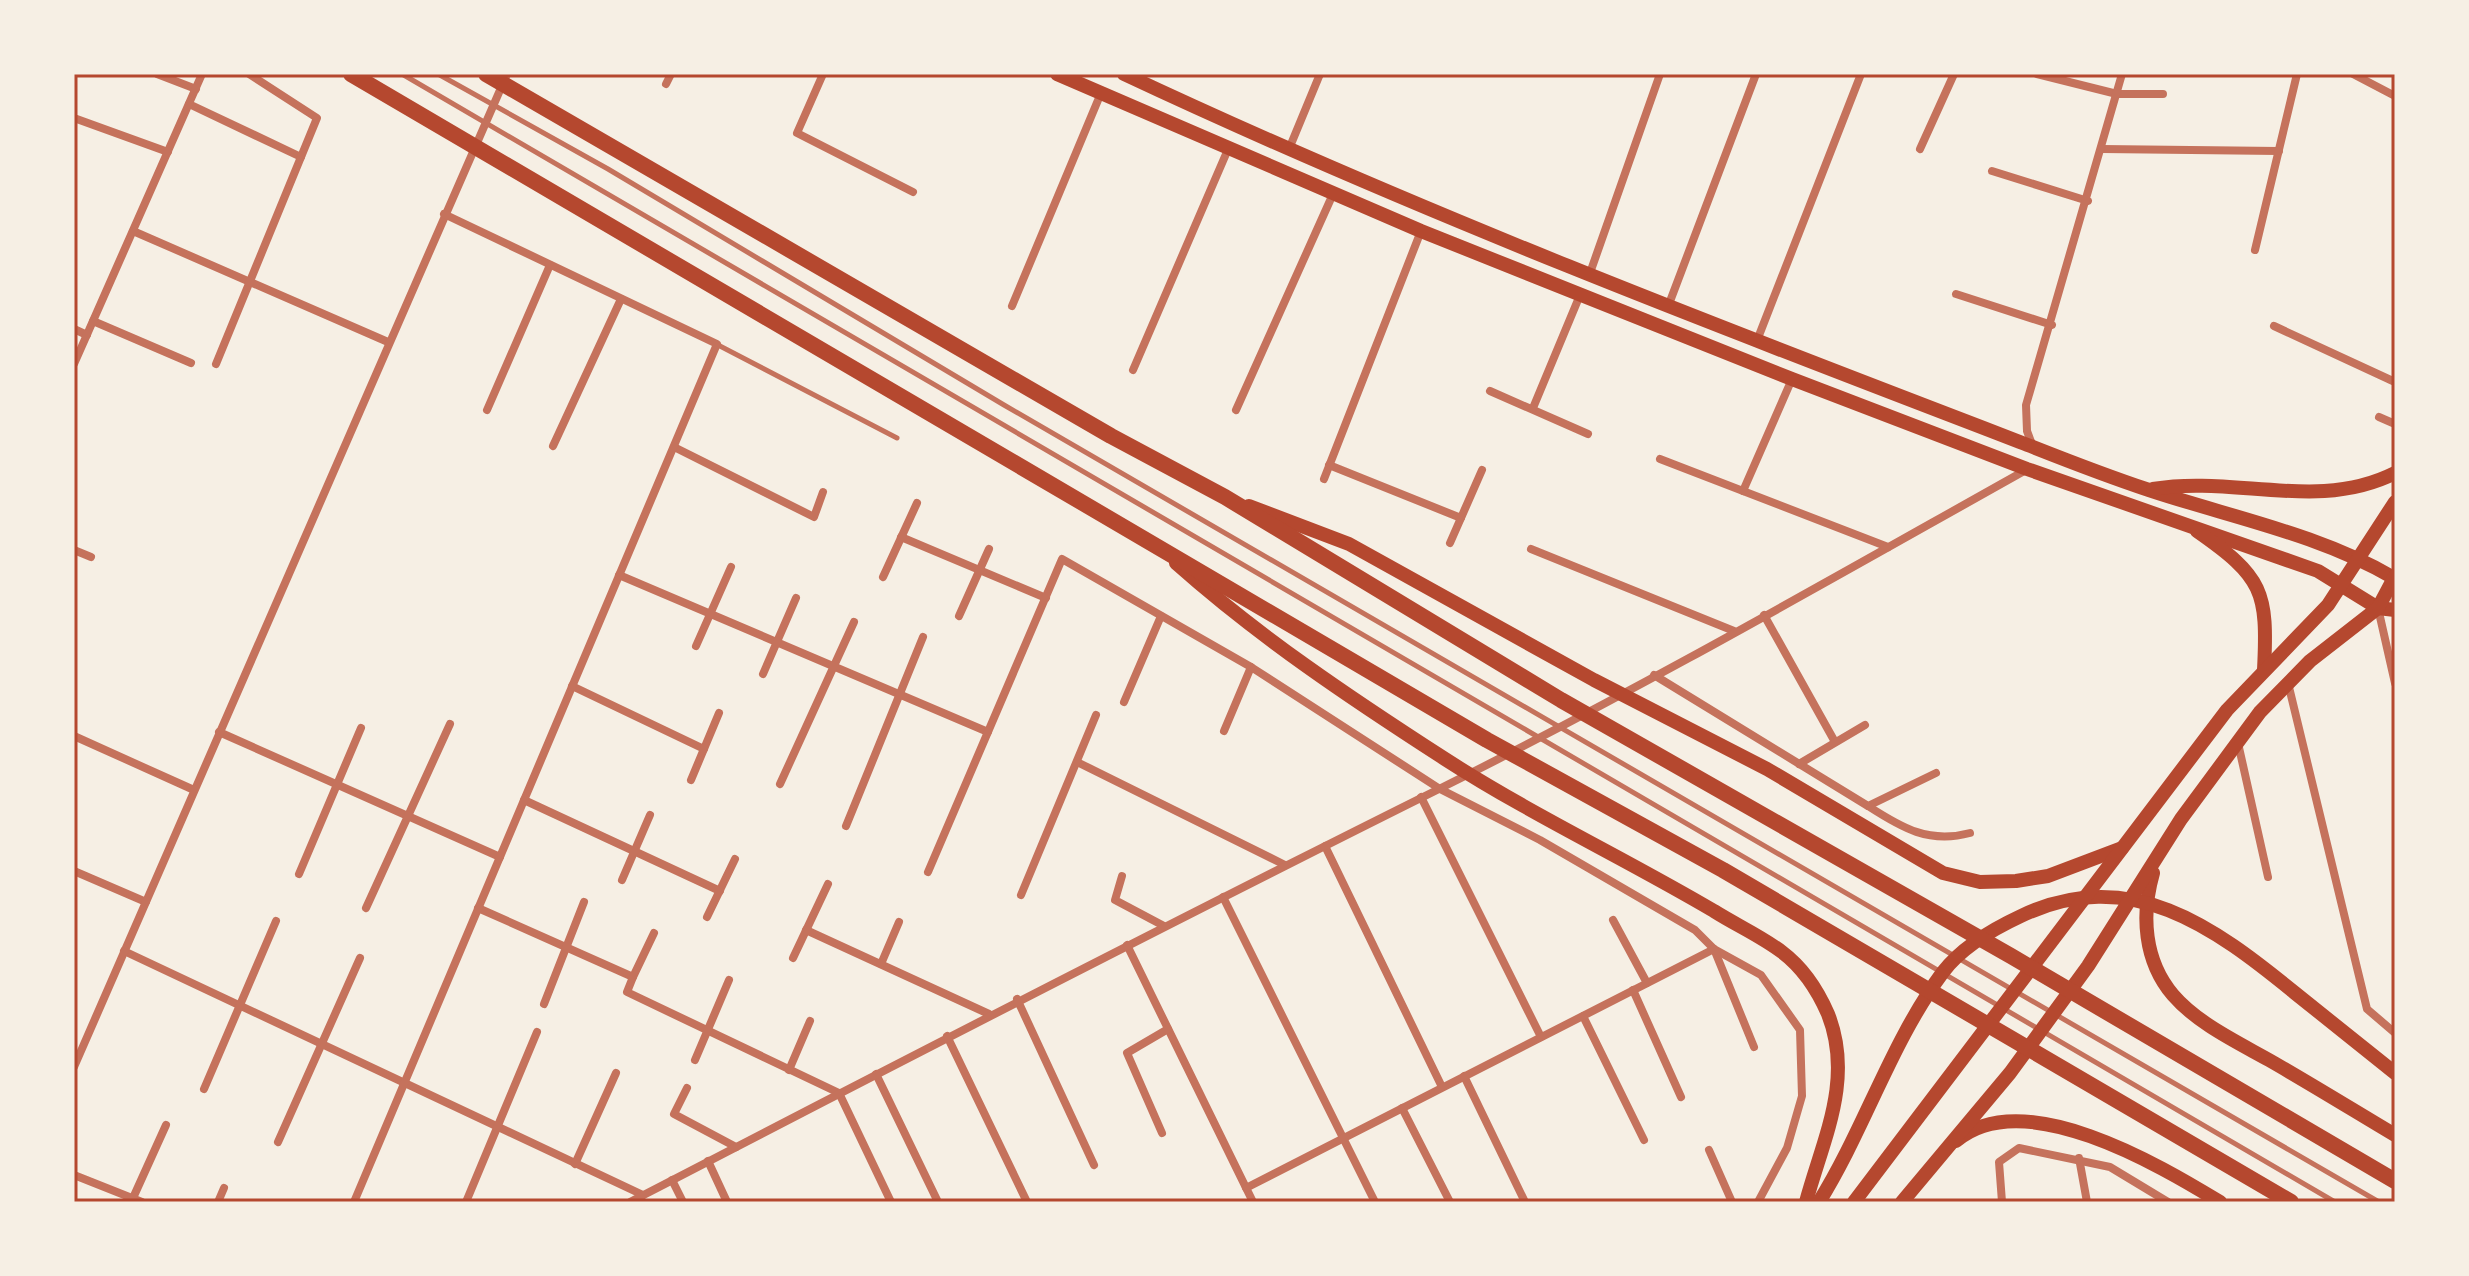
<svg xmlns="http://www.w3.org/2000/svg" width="2469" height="1276" font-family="'PT Sans',sans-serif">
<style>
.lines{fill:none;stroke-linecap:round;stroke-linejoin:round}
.service{stroke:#c5725c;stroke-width:5}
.minor{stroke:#c5725c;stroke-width:8}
.secondary{stroke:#b5482f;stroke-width:14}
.primary{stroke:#b5482f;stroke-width:14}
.trunk{stroke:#b5482f;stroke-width:16}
.neatline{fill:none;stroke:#b5482f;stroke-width:3}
</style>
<rect width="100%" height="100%" fill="#f6efe4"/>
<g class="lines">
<g class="service">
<path d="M402,74L2335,1202"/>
<path d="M438,74L608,169L1004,405L2379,1202"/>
<path d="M718,345L897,438"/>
</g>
<g class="minor">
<path d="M157,74L196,89"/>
<path d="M823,74L797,133L913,192"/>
<path d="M2037,74L2117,94H2163"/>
<path d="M2353,74L2395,96"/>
<path d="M666,84L671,74"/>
<path d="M189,104L301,157"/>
<path d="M74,118L168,152"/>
<path d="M1289,149L1320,74"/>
<path d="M1920,149L1954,74"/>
<path d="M2102,149L2279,151"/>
<path d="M1992,171L2088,201"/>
<path d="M133,231L388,342"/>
<path d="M2255,250L2297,74"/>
<path d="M1590,273L1660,74"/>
<path d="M1956,294L2052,325"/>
<path d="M1669,304L1756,74"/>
<path d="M1012,306L1101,93"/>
<path d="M93,321L191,363"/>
<path d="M2274,326L2395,382"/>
<path d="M74,329L87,335"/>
<path d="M1758,338L1861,74"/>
<path d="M74,364L202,74"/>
<path d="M216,364L317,118L249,74"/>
<path d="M1133,370L1229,147"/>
<path d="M1490,391L1588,434"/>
<path d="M1533,408L1580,295"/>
<path d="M487,410L550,265"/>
<path d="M1236,410L1333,194"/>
<path d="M2379,417L2395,424"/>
<path d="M553,446L621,299"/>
<path d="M674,447L814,517L823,492"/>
<path d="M2033,447L2027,431L2026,405L2122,74"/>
<path d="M1660,459L1888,547"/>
<path d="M1329,465L1461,518"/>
<path d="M1324,479L1421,231"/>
<path d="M1743,491L1792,379"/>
<path d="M901,537L1046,598"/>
<path d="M1450,543L1482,470"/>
<path d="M1531,549L1734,631"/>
<path d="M74,550L91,557"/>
<path d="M619,575L988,732"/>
<path d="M883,577L917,503"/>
<path d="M2378,608L2395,683"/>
<path d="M1764,615L1835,742"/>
<path d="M959,616L989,549"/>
<path d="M696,646L731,567"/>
<path d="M763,674L796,598"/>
<path d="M1654,675L1868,806L1936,773"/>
<path d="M2288,683L2367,1009L2395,1033"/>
<path d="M572,686L704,749"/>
<path d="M1124,702L1161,616"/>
<path d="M1224,731L1251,667"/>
<path d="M219,732L500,857"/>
<path d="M74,736L194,790"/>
<path d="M2238,743L2268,877"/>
<path d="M1077,762L1285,865"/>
<path d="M1799,764L1865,725"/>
<path d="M691,780L719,713"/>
<path d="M780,784L854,622"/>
<path d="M1421,797L1541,1037"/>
<path d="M524,800L720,891"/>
<path d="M1868,806C1902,828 1929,844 1970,833"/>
<path d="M846,826L923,637"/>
<path d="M1325,846L1442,1087"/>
<path d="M74,871L146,902"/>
<path d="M928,872L1062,559L1251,667L1440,789L1540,840L1695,930L1714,949L1761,975L1800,1030L1802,1096L1787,1148L1758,1202"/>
<path d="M299,874L361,728"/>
<path d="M1122,876L1115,900L1164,926"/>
<path d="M622,880L650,815"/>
<path d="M1021,895L1096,715"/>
<path d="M1223,897L1375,1202"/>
<path d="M366,908L450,724"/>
<path d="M478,908L633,977L627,992L839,1093L891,1202"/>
<path d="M707,917L735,859"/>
<path d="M1613,920L1647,983"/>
<path d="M806,930L989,1014"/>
<path d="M1127,945L1253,1202"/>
<path d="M124,951L643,1195"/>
<path d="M793,958L828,884"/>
<path d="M881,964L899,922"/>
<path d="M633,977L654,933"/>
<path d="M1633,990L1681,1097"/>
<path d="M1017,999L1094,1165"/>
<path d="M544,1004L584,902"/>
<path d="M1583,1016L1644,1140"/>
<path d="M947,1036L1027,1202"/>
<path d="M695,1060L729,980"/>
<path d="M74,1067L507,74"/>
<path d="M789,1070L810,1021"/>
<path d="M876,1074L938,1202"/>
<path d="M1464,1076L1525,1202"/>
<path d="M687,1088L674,1114L736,1147"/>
<path d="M204,1089L276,921"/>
<path d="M1402,1108L1450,1202"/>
<path d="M1162,1133L1127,1053L1168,1029"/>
<path d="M278,1142L360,958"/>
<path d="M1709,1150L1732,1202"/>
<path d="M2079,1158L2087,1202"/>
<path d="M708,1161L727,1202"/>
<path d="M575,1164L616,1073"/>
<path d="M74,1175L142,1202"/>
<path d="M672,1180L683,1202"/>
<path d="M1246,1188L1714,949L1754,1047"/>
<path d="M133,1198L166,1125"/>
<path d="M218,1202L224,1188"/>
<path d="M354,1202L717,344L444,214"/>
<path d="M466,1202L537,1032"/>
<path d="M630,1202C900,1062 1170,923 1441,788C1640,689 1833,578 2026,470"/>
<path d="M2002,1202L1999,1162L2019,1148L2110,1167L2168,1202"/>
</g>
<path class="secondary" d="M2378,608L2395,610"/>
<g class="primary">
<path d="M1057,74L1421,231L1792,379L2027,469L2318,571L2378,608"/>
<path d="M1124,74C1420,213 1727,330 2033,447C2071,462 2110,477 2149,490C2230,517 2319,534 2394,578"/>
<path d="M2153,489C2234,475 2318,512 2395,473"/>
<path d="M1249,506L1349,544L1594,680L1767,769L1943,873L1980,882L2016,881L2048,876L2122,848"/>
<path d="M2197,531C2263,577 2268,591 2264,670"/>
<path d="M1176,563C1259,637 1352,699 1445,759C1532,815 1626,859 1714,911C1736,925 1761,936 1782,952C1802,967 1818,991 1828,1014C1854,1080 1823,1139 1806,1202"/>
<path d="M2153,873C2141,915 2144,961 2173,995C2197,1023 2237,1042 2269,1060C2311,1084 2353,1110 2395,1135"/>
<path d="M1956,1141C2023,1084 2159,1165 2220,1202"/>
<path d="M1819,1202C1865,1128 1891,1042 1943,972C1962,947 1993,929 2021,916C2130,864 2214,927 2295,993C2329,1020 2362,1047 2395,1073"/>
<path d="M1854,1202L2227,710L2328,605L2395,502"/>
<path d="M1902,1202L2010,1073L2088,966L2181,819L2260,712L2310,661L2378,608L2395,576"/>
</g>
<g class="trunk">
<path d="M351,74L1487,740L1723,870L2291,1202"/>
<path d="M486,74L1111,436L1225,497L1561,700L2011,956L2395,1181"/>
</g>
</g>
<rect width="2469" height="1276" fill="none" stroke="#f6efe4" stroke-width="152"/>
<rect x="76" y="76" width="2317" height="1124" class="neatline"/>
</svg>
